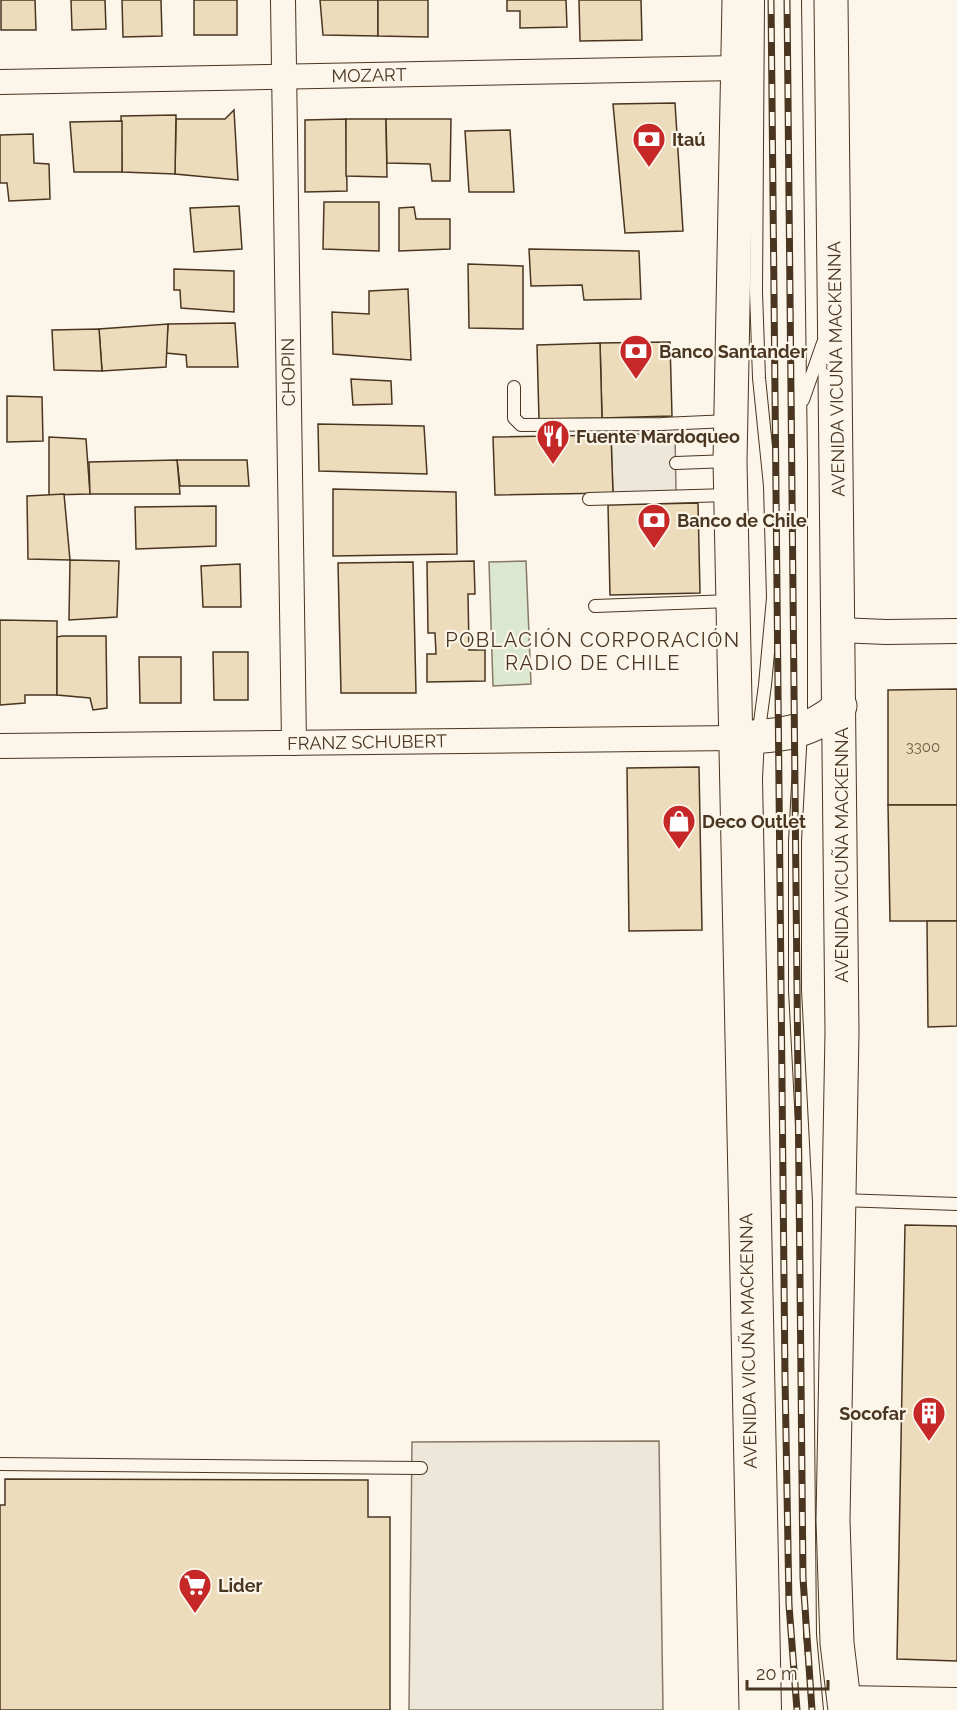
<svg xmlns="http://www.w3.org/2000/svg" width="957" height="1710" font-family="Raleway,sans-serif">
<style>
.green{fill:#dce7d0;stroke:#887966;stroke-width:1.5}
.parking{fill:#ede7d9;stroke:#887966;stroke-width:1.5}
.building{fill:#ecdcbc;stroke:#4a3520;stroke-width:1.5}
.lines{fill:none;stroke-linecap:round;stroke-linejoin:round}
.service-casing{stroke:#4a3520;stroke-width:14}
.minor-casing{stroke:#4a3520;stroke-width:26}
.primary-casing{stroke:#4a3520;stroke-width:35}
.service{stroke:#fbf6e9;stroke-width:12}
.minor{stroke:#fbf6e9;stroke-width:24}
.primary{stroke:#fbf6e9;stroke-width:33}
.rail-casing{stroke:#4a3520;stroke-width:7}
.rail{stroke:#fbf6e9;stroke-width:4.5;stroke-dasharray:14;stroke-linecap:butt}
.labels{text-anchor:middle;dominant-baseline:central;stroke-width:4.5;stroke-linejoin:round;paint-order:stroke}
.number-label{font-size:15px;fill:#725f47}
.street-label{font-size:18px;fill:#4a3520;stroke:#fbf6e9}
.poi-label{font-size:18px;font-weight:bold;fill:#4a3520;stroke:#fbf6e9;text-anchor:start}
.neighbourhood-label{font-size:20px;letter-spacing:1.5px;fill:#4a3520;stroke:#fbf6e9}
</style>
<rect width="100%" height="100%" fill="#fbf6e9"/>
<path class="green" d="M526,561L531,684L493,686L489,562Z"/>
<g class="parking">
<path d="M675,433L676,491L613,493L611,435Z"/>
<path d="M659,1441L663,1710H409L412,1442Z"/>
</g>
<g class="building">
<path d="M1,0H35L36,30H1Z"/>
<path d="M71,0H105L106,29L72,30Z"/>
<path d="M122,0H161L162,36L123,37Z"/>
<rect x="194" y="0" width="43" height="35"/>
<path d="M320,0H378V36L323,35Z"/>
<path d="M378,0H428V37L378,36Z"/>
<path d="M507,0H566L567,27L520,28V11H507Z"/>
<path d="M579,0H641L642,40L580,41Z"/>
<path d="M675,103L683,231L625,233L613,104Z"/>
<path d="M234,110L238,180L175,174L176,119H225Z"/>
<path d="M176,115L175,174L122,172L121,116Z"/>
<path d="M346,119L347,191L305,192V120Z"/>
<path d="M346,119H386L387,177L346,176Z"/>
<path d="M386,119H451L450,181H432L430,164L387,163Z"/>
<path d="M122,121V172H74L70,122Z"/>
<path d="M510,130L514,192H469L465,131Z"/>
<path d="M33,134L34,163L49,164L50,199L9,201L7,183H0V135Z"/>
<path d="M324,202H379V251L323,249Z"/>
<path d="M239,206L242,249L194,252L190,208Z"/>
<path d="M414,207L416,219H450V249L399,251V208Z"/>
<path d="M529,249L639,251L641,299L584,300L582,285L531,286Z"/>
<path d="M468,264L523,266V329L469,328Z"/>
<path d="M174,269L234,271V312L181,308L180,290H174Z"/>
<path d="M408,289L411,360L333,354L332,312L369,314V291Z"/>
<path d="M235,323L238,367H187L186,355L166,353L168,324Z"/>
<path d="M168,324L166,367L102,371L99,329Z"/>
<path d="M99,329L102,371L54,370L52,330Z"/>
<path d="M670,342L672,416L602,418L600,343Z"/>
<path d="M600,343L602,418L539,419L537,345Z"/>
<path d="M351,379L391,381L392,404L353,405Z"/>
<path d="M7,396L42,397L43,441L7,442Z"/>
<path d="M318,424L424,426L427,474L319,471Z"/>
<path d="M611,435L613,493L495,495L493,437Z"/>
<path d="M49,437L86,439L90,494L49,495Z"/>
<path d="M177,460H247L249,486H180Z"/>
<path d="M177,460L180,494H90L89,462Z"/>
<path d="M333,489L456,492L457,554L333,556Z"/>
<path d="M64,494L70,560L28,559L27,496Z"/>
<path d="M698,503L700,593L610,595L608,505Z"/>
<path d="M216,506V546L136,549L135,507Z"/>
<path d="M70,560L119,561L117,617L69,620Z"/>
<path d="M474,561L475,594H468L469,650H485V681L427,682V654H436L435,633H428L427,562Z"/>
<path d="M413,562L416,693H341L338,563Z"/>
<path d="M240,564L241,607H203L201,566Z"/>
<path d="M0,620L57,621V695H25V703L0,705Z"/>
<path d="M62,636H106L107,708L93,710L90,698L57,695V637Z"/>
<path d="M213,652H248V700H214Z"/>
<path d="M139,657H181V703H140Z"/>
<path d="M957,689V805H888V690Z"/>
<path d="M699,767L702,930L629,931L627,768Z"/>
<path d="M888,805H957V921H890Z"/>
<path d="M927,921H957V1026L928,1027Z"/>
<path d="M905,1225L957,1226V1661L897,1659Z"/>
<path d="M5,1479L368,1480V1517H390V1710H0V1505H5Z"/>
</g>
<g class="lines">
<defs>
<g id="service">
<path d="M758,0L756,292L759,378L770,486L773,598L765,685L758,737L756,779L775,1710"/>
<path d="M795,0L801,463V730L795,841V990L806,1202L810,1635L817,1710"/>
<path d="M514,387V418L521,425L662,424L729,421"/>
<path d="M803,400L823,343"/>
<path d="M676,463L729,461"/>
<path d="M589,499L729,495"/>
<path d="M595,606L731,601"/>
<path d="M841,1200L957,1204"/>
<path d="M0,1464L421,1468"/>
</g>
<g id="minor">
<path d="M283,0L294,743"/>
<path d="M0,82L738,68"/>
<path d="M839,630L886,632L957,631"/>
<path d="M0,746L735,738"/>
<path d="M843,1698L957,1700"/>
</g>
<g id="primary">
<path d="M739,0L730,461L756,1710"/>
<path d="M831,0L842,1032L833,1520L837,1643L845,1710"/>
<path d="M735,738C774,736 810,735 840,706"/>
</g>
</defs>
<use href="#service" class="service-casing"/>
<use href="#minor" class="minor-casing"/>
<use href="#primary" class="primary-casing"/>
<use href="#service" class="service"/>
<use href="#minor" class="minor"/>
<use href="#primary" class="primary"/>
<defs>
<g id="rail">
<path d="M771,0L785,1377L789,1605L797,1710"/>
<path d="M787,0L802,1478L803,1578L812,1710"/>
</g>
</defs>
<use href="#rail" class="rail-casing"/>
<use href="#rail" class="rail"/>
</g>
<defs>
<symbol id="bank-pin" viewBox="-11 -11 22 30"><path d="M0 17L-7.5 6A9.5 9.5 0 1 1 7.5 6Z" fill="#c62828" stroke="#fbf6e9"/><path d="M-6-4H6V4H-6ZM0-2.3a2.3 2.3 0 1 0 0 4.6a2.3 2.3 0 1 0 0-4.6Z" fill="#fff"/></symbol>
<symbol id="restaurant-pin" viewBox="-11 -11 22 30"><path d="M0 17L-7.5 6A9.5 9.5 0 1 1 7.5 6Z" fill="#c62828" stroke="#fbf6e9"/><path d="M-5-6h1v4h1v-4h1v4h1v-4h1v5L-1.5 .5V6h-2V.5L-5-1ZM5-6V6H3V1.5H1.5Q1.5-4 5-6Z" fill="#fff"/></symbol>
<symbol id="shop-pin" viewBox="-11 -11 22 30"><path d="M0 17L-7.5 6A9.5 9.5 0 1 1 7.5 6Z" fill="#c62828" stroke="#fbf6e9"/><path d="M-5-2.5h2.3a2.7 3.5 0 0 1 5.4 0H5L5.5 6h-11ZM-1.5-2.5h3a1.5 2.3 0 0 0-3 0Z" fill="#fff"/></symbol>
<symbol id="building-pin" viewBox="-11 -11 22 30"><path d="M0 17L-7.5 6A9.5 9.5 0 1 1 7.5 6Z" fill="#c62828" stroke="#fbf6e9"/><path d="M-4-6H4V6H1V3H-1V6H-4ZM-2.5-4.3h1.7v1.8h-1.7ZM.8-4.3h1.7v1.8H.8ZM-2.5-1h1.7V.8h-1.7ZM.8-1h1.7V.8H.8Z" fill="#fff"/></symbol>
<symbol id="supermarket-pin" viewBox="-11 -11 22 30"><path d="M0 17L-7.5 6A9.5 9.5 0 1 1 7.5 6Z" fill="#c62828" stroke="#fbf6e9"/><path d="M-6-5.5h2.5l.6 2H6L4.5 2H-2.5L-4.4-4H-6ZM-1.5 3.2a1.3 1.3 0 1 0 .1 0ZM3 3.2a1.3 1.3 0 1 0 .1 0Z" fill="#fff"/></symbol>
</defs>
<g fill-rule="evenodd">
<use href="#bank-pin" x="630" y="120" width="38" height="52"/>
<use href="#bank-pin" x="617" y="332" width="38" height="52"/>
<use href="#restaurant-pin" x="534" y="417" width="38" height="52"/>
<use href="#bank-pin" x="635" y="501" width="38" height="52"/>
<use href="#shop-pin" x="660" y="802" width="38" height="52"/>
<use href="#building-pin" x="910" y="1394" width="38" height="52"/>
<use href="#supermarket-pin" x="176" y="1566" width="38" height="52"/>
</g>
<g class="labels">
<g class="number-label">
<text x="923" y="747">3300</text>
</g>
<g class="street-label">
<text transform="translate(369 75) rotate(-1)">MOZART</text>
<text transform="translate(836 369) rotate(-91)">AVENIDA VICUÑA MACKENNA</text>
<text transform="translate(288 372) rotate(-91)">CHOPIN</text>
<text transform="translate(367 742) rotate(-1)">FRANZ SCHUBERT</text>
<text transform="translate(841 855) rotate(-90)">AVENIDA VICUÑA MACKENNA</text>
<text transform="translate(748 1341) rotate(-91)">AVENIDA VICUÑA MACKENNA</text>
</g>
<g class="poi-label">
<text x="672" y="139">Itaú</text>
<text x="659" y="351">Banco Santander</text>
<text x="576" y="436">Fuente Mardoqueo</text>
<text x="677" y="520">Banco de Chile</text>
<text x="702" y="821">Deco Outlet</text>
<text x="906" y="1413" text-anchor="end">Socofar</text>
<text x="218" y="1585">Lider</text>
</g>
<g class="neighbourhood-label">
<text x="593" y="640">POBLACIÓN CORPORACIÓN<tspan x="593" dy="23">RADIO DE CHILE</tspan></text>
</g>
</g>
<path d="M747 1680v9h81v-9" fill="none" stroke="#4a3520" stroke-width="3"/>
<text x="756" y="1680" font-size="18" fill="#4a3520" stroke="#fbf6e9" stroke-width="4.5" paint-order="stroke">20 m</text>
</svg>
